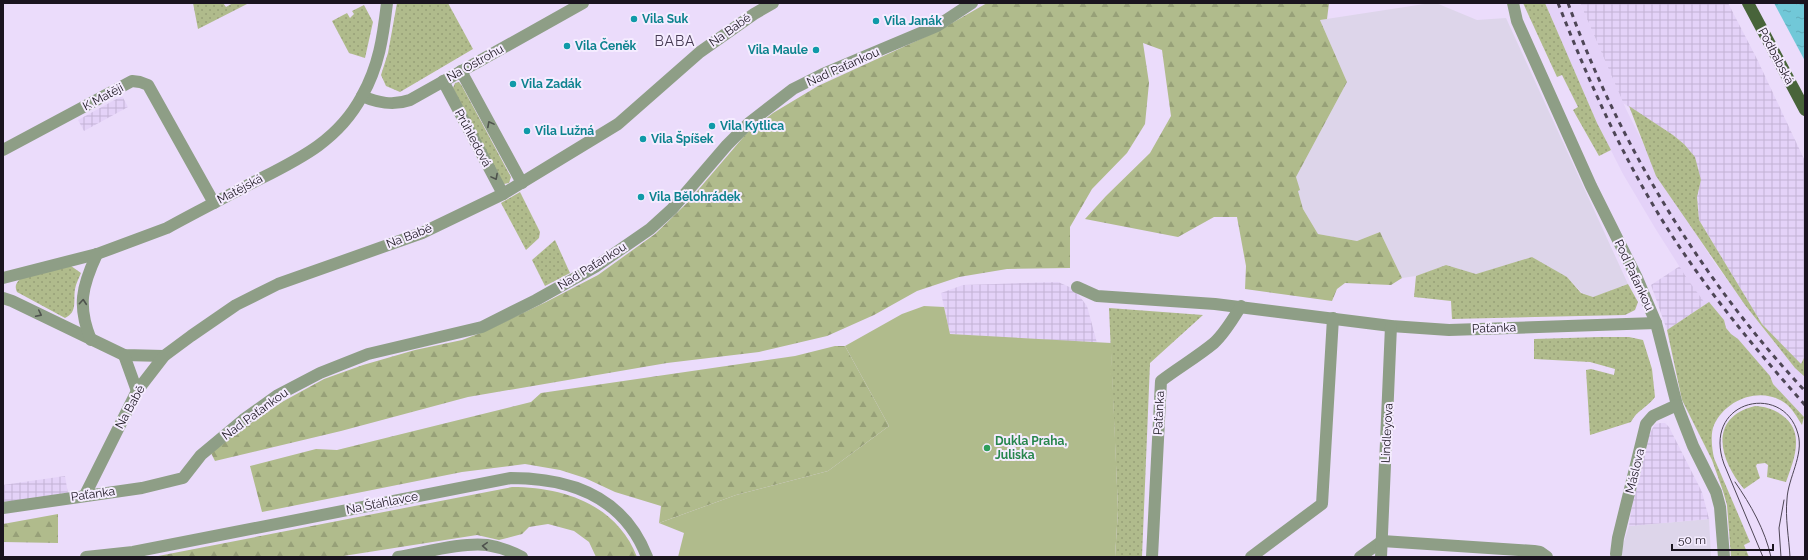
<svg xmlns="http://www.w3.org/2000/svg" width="1808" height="560" font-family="Raleway,sans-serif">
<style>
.commercial{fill:#ddd5ea}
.industrial{fill:url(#industrial-grid)}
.built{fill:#e4d2f8}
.grass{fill:url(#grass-dots)}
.forest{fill:url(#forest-firs)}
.pitch{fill:#b0bb8c}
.water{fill:url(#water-ripples)}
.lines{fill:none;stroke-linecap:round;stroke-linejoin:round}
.minor{stroke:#8e9e86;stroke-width:12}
.major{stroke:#48643a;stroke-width:12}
.tram{stroke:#4e4656;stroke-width:1}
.rail{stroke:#4e4656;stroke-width:3;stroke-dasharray:5 5;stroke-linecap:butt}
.oneway{stroke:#4e524d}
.culture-dot{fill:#0f9aa8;stroke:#f5ecff;stroke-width:1.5}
.leisure-dot{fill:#2e9e5b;stroke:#f5ecff;stroke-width:1.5}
.labels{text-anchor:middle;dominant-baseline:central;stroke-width:4;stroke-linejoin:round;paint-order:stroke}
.culture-label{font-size:12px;font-weight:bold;fill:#0d838f;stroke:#f5ecff;text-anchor:start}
.street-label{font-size:12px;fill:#1a141f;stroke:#f5ecff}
.leisure-label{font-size:12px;font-weight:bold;fill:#27864d;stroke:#f5ecff;text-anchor:start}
.quarter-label{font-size:14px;letter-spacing:1px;fill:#463a53;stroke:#f5ecff}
</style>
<defs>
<pattern id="industrial-grid" width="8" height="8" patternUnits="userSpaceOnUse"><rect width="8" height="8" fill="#e4d2f8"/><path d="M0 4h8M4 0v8" fill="none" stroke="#c3b3d4"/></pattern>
<pattern id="grass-dots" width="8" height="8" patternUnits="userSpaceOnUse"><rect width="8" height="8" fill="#b0bb8c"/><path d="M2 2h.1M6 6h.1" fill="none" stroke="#97a078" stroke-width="1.8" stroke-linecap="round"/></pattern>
<pattern id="forest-firs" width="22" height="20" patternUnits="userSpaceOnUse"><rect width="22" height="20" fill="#b0bb8c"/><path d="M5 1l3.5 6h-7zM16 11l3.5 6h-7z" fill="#97a078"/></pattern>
<pattern id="water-ripples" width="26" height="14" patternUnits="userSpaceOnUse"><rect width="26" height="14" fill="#71c8d8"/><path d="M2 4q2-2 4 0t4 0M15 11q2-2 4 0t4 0" fill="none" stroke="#61abb9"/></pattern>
</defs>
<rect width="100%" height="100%" fill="#ebdcfb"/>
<g class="commercial">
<path d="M1431,3H1436L1477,20L1506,18L1628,284L1593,297L1582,293L1567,277L1532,257L1476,274L1446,265L1416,276L1402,278L1380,232L1357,241L1318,234L1303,209L1298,191L1296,177L1347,82L1320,20Z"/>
<path d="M1709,519L1711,557H1619L1629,526Z"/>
</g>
<g class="industrial">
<path d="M1580,3H1728L1757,59L1805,161V357L1801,365L1762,324L1699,220L1697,197L1701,180L1684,144L1673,135L1623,103Z"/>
<path d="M122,96L128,107L84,131L78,120Z"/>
<path d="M1683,264L1709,302L1667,330L1651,285Z"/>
<path d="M1058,282L1074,289L1087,306L1097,343L950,334L941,293L963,285Z"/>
<path d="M1661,423H1665L1669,427L1702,492L1709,519L1629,526L1634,490L1649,435L1655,424Z"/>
<path d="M65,476L68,494L3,506V485Z"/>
</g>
<path class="built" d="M1545,3H1580L1626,109L1651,159L1682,212L1714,262L1752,313L1805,374V420L1776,390L1727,333L1688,280L1655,228L1623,174L1597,123Z"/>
<g class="grass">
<path d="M193,3H223L226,7L233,3H249L198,29Z"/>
<path d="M397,3H448L473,49L400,92L386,86L381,75L388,53Z"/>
<path d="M1523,3H1545L1597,123L1611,150L1599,156L1573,110L1578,107L1562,75L1557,77Z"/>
<path d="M364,5L373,22L365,58L349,53L332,21L347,13L350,18L354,14L352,11Z"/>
<path d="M459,82L462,86L511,177L509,183L504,184L502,182L453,88L455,83Z"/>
<path d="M1629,106L1673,135L1684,144L1695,157L1701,180L1697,197L1699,220L1762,324L1801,364L1805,356V377L1795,368L1745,305L1656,176Z"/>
<path d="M520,192L540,232L539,238L526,250L501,203Z"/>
<path d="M555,240L570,273L545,286L532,260Z"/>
<path d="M1532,257L1567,277L1581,293L1593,297L1628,284L1638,302L1635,310L1625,315L1452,319L1451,301L1414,297L1416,276L1446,265L1476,274Z"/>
<path d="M71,266L81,273C79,278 76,283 75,289C73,301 78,312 65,318L17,292C15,287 15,284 20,279Z"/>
<path d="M1709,302L1724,320L1726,328L1731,334L1738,339L1770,376L1773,384L1804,417L1802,425C1797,417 1792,408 1785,403C1761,386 1726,399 1714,425C1710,434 1712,449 1714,458L1750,542L1744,545L1749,557H1731L1727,505L1723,491L1712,460L1682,400L1667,330Z"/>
<path d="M1109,308L1203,315L1150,363L1142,557H1115L1118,510Z"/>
<path d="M1600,337H1629L1643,340L1652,369L1655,397C1647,408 1637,410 1631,422L1590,435L1586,370L1591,369L1614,375L1615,369L1590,362L1534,359V339Z"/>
<path d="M1755,406C1776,407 1797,420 1796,443C1796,456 1790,470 1786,482L1767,477L1768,465L1765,463L1757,464L1756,466L1760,478L1744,489C1720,461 1707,418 1755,406Z"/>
</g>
<g class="forest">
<path d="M987,3H1329L1327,19L1320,20L1347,82L1296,177L1300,190L1298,191L1303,209L1318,234L1357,241L1380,232L1402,278L1391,285L1345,283L1337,289L1332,301L1245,289L1246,266L1237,217H1214L1178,237L1085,219L1106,196L1150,153L1171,116L1162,50L1143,43L1149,83L1145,124L1127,153L1092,189L1070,227V268L1007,269L959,277L917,291L874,315L827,336L759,352L667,363L468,397L341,431L215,461L211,453L245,427L282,402L324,379L363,365L415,350L462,340L483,332L546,302L598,275L655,234L687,203L746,134L773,113L818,86L938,31Z"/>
<path d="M835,346H845L889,426L828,471L736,495L659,523L661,506L615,492L585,478L560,470L525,464L462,472L262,512L250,466L316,449L337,450L531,402L541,393L795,356Z"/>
<path d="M512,487C564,487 617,505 637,557H596L589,542L574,531L548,524L529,527L522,534L499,540L477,535L337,557H153Z"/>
<path d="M58,514V543L3,542V524Z"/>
</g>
<path class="pitch" d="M924,306L944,307L950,334L1111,343L1118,510L1115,557H678L684,533L659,523L736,495L828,471L889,426L845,346L902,314Z"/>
<path class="water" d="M1774,3H1805V61Z"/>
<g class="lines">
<g class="minor">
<path d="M1513,3L1517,21L1591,186L1637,278L1656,323L1677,405L1693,446L1716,492L1720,507L1724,557"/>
<path d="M461,71L522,183"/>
<path d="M443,81L503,194"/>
<path d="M362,96C378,103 393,106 410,100L583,3"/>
<path d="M3,150L132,81L140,82L148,85L214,203"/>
<path d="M3,278L97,254L167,228C194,213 222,199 250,184C295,161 337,143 362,96C379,66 383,37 387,3"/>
<path d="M1077,287L1097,296L1215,304L1391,326L1449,330L1656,323"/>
<path d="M3,298L12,301L124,355L164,356"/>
<path d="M91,340C77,306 82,286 97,254"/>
<path d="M124,355L137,391"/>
<path d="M85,495L137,391L164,356L191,336L236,305L278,284L422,233L503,194L618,124L700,52L754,14L773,3"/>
<path d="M3,508L142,488L183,478L201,455L243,420L278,395L320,373L368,354L482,327L536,300L595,267L650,229L672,209L727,145L749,123L793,89L823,74L937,26L972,3"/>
<path d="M1382,541L1534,551L1540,552L1547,557"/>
<path d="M1616,554L1618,538L1646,424L1653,416L1677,405"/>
<path d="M86,557L133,552L511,478C571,478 624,497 647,557"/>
<path d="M398,557C423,553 462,542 487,545C500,547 511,551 522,557"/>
<path d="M1152,557L1161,381C1178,368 1197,357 1214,343C1225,333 1233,319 1241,306"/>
<path d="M1251,557L1322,504L1333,318"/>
<path d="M1360,557L1382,541"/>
<path d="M1381,557L1391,326"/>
</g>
<path class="major" d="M1748,3L1805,110"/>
<g class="tram">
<path d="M1735,482C1751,505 1765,530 1771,557"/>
<path d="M1763,557L1724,464C1701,400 1784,381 1798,434C1804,455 1788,478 1787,499C1785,518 1789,538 1790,557"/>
<path d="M1781,557L1779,528L1784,500"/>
</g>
<g class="rail">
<path d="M1558,3C1589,82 1623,159 1669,231C1709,293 1756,350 1805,405"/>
<path d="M1568,3C1619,144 1702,281 1805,391"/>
</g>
</g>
<defs><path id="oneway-chevron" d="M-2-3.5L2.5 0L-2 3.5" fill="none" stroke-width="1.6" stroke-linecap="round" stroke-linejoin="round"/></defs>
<g class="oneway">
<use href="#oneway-chevron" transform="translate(490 124) rotate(-118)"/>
<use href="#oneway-chevron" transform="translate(495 177) rotate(62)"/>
<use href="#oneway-chevron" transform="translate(83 302) rotate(-85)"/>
<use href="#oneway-chevron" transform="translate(39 314) rotate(26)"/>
<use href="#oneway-chevron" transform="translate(485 546) rotate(-176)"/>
</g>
<g class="culture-dot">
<circle cx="634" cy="19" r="4"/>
<circle cx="876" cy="21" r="4"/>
<circle cx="567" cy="46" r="4"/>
<circle cx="816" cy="50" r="4"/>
<circle cx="513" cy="84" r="4"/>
<circle cx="712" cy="126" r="4"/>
<circle cx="527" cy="131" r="4"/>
<circle cx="643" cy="139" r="4"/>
<circle cx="641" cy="197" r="4"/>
</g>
<circle class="leisure-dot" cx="987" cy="448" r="4"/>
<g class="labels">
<g class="culture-label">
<text x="642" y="19">Vila Suk</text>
<text x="884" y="21">Vila Janák</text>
<text x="575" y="46">Vila Čeněk</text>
<text x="808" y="50" text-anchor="end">Vila Maule</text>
<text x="521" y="84">Vila Zadák</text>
<text x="720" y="126">Vila Kytlica</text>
<text x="535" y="131">Vila Lužná</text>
<text x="651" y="139">Vila Špíšek</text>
<text x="649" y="197">Vila Bělohrádek</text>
</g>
<g class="street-label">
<text transform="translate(730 30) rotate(-35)">Na Babě</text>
<text transform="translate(1776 56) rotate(62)">Podbabská</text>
<text transform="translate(475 63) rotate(-29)">Na Ostrohu</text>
<text transform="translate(843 67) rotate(-24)">Nad Paťankou</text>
<text transform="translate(103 97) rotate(-28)">K Matěji</text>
<text transform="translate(473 138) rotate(62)">Průhledová</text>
<text transform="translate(240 189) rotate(-28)">Matějská</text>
<text transform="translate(409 236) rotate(-21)">Na Babě</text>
<text transform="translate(592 266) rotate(-32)">Nad Paťankou</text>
<text transform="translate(1634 275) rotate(65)">Pod Paťankou</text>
<text transform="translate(1494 328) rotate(-2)">Paťanka</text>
<text transform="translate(130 407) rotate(-61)">Na Babě</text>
<text transform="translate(1159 413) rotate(-87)">Paťanka</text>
<text transform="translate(255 414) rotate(-36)">Nad Paťankou</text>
<text transform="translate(1387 433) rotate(-87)">Lindleyova</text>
<text transform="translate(1635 471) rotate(-76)">Máslova</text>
<text transform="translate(93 494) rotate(-8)">Paťanka</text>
<text transform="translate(382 503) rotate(-11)">Na Šťáhlavce</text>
</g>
<g class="leisure-label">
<text x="995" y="441">Dukla Praha,<tspan x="995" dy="14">Juliska</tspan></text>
</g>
<g class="quarter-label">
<text x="675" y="41">BABA</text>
</g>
</g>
<rect width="1808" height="560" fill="none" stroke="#1a141f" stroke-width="8"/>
<path d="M1672 544v6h101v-6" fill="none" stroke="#1a141f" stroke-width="2"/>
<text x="1678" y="544" font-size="12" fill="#1a141f" stroke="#f5ecff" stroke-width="3" paint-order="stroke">50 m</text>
</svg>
